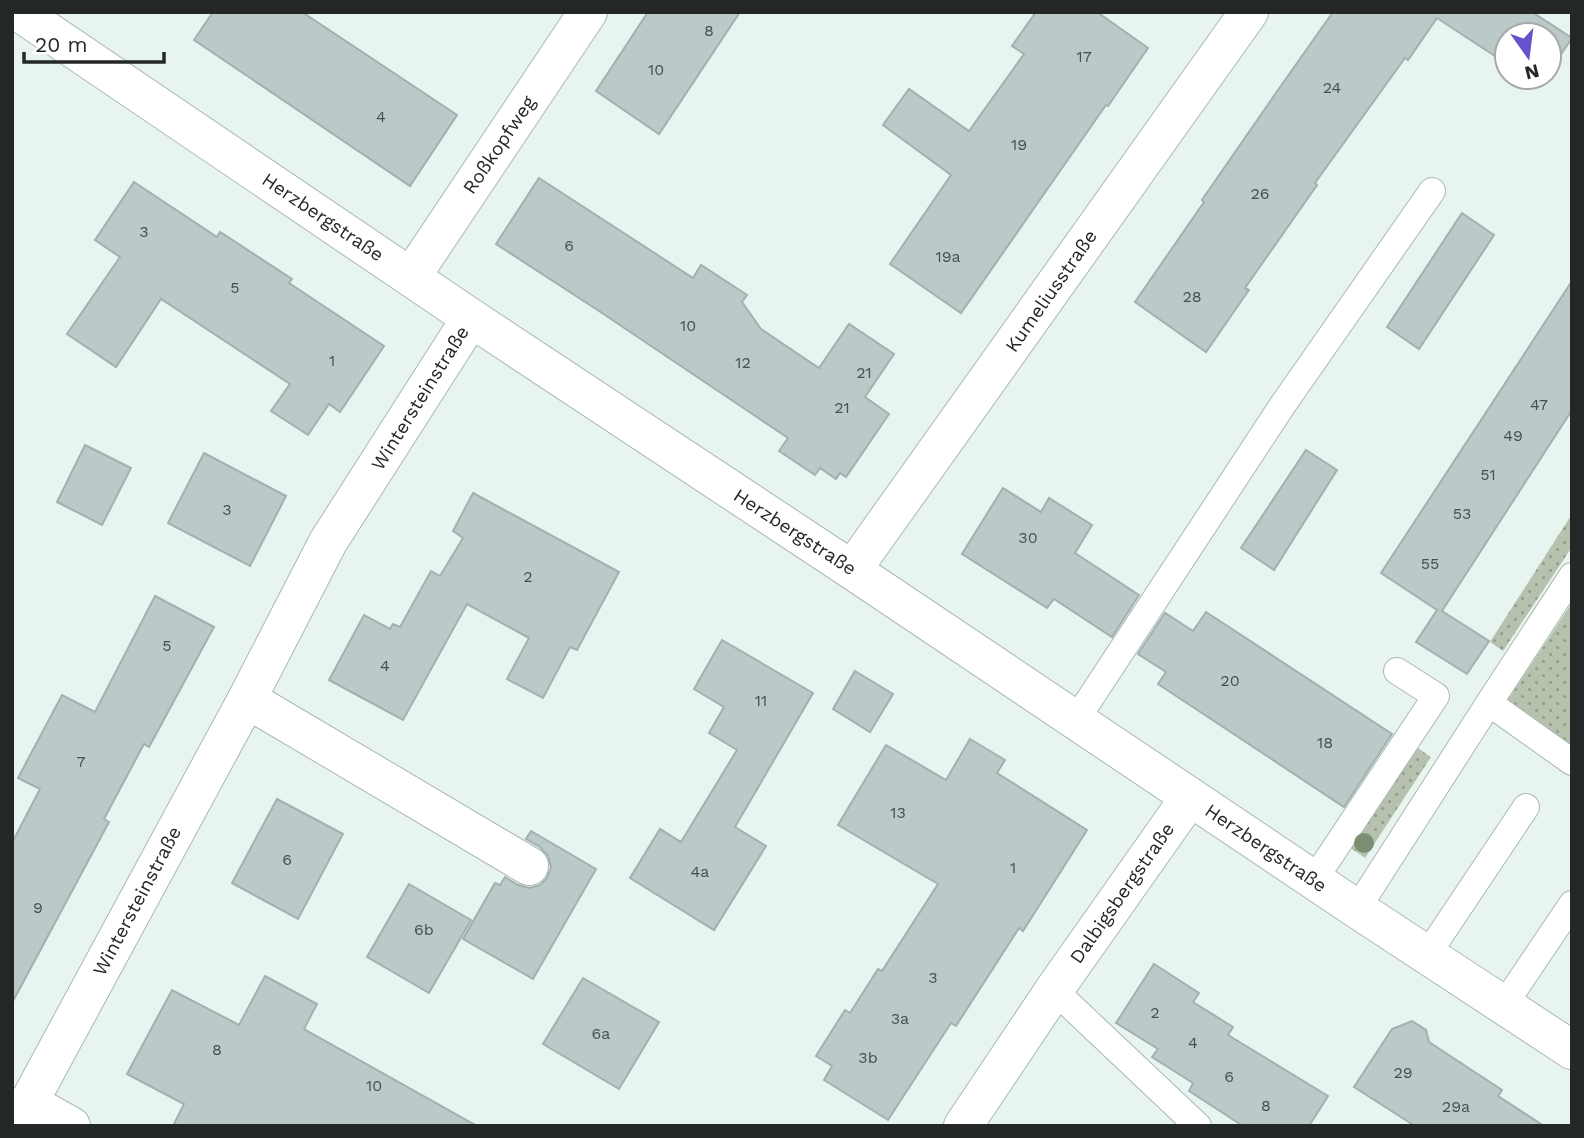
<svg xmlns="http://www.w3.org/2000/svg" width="1584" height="1138" font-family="'Work Sans',sans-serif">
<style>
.grass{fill:url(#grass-dots)}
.building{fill:#bbc9c9;stroke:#a2b0b0;stroke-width:2}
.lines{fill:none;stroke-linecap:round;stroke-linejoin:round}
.service-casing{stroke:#abb8b4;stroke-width:28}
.minor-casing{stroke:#abb8b4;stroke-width:40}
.service{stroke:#fff;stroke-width:26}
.minor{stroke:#fff;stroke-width:38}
.tree{fill:#7d8f73}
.labels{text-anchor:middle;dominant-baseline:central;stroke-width:7;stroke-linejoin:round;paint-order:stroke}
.number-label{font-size:16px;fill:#49504f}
.street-label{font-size:19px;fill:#232826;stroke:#fff}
</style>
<defs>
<pattern id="grass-dots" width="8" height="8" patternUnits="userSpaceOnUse" patternTransform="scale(1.75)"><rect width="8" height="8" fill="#b7c2ae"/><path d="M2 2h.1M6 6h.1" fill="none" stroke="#949e8d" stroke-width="1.8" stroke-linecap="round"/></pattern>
</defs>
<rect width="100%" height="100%" fill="#e7f4f0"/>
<g class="grass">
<path d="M1572,514V547L1503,651L1490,642Z"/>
<path d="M1572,603V752L1503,707Z"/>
<path d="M1415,746L1431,757L1365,858L1348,846Z"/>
</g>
<g class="building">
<path d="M213,12H302L457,115L410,186L194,40Z"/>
<path d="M648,12H740L659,134L596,91Z"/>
<path d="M1036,12H1097L1148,48L1108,106L1106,105L961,313L890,264L951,175L883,125L909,89L969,131L1024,54L1012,46Z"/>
<path d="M1333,12H1532L1572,38L1549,72V35H1507V64L1437,18L1408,60L1405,58L1315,183L1317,185L1245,288L1249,290L1206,352L1135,302L1204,202L1202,200L1278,90Z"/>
<path d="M539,178L693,278L701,265L747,295L742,302L761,329L819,368L849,324L894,354L865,397L889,414L846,477L840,473L836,479L820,468L815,475L779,451L788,438L599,311L496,244Z"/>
<path d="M134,182L217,237L220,232L292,279L289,283L384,346L340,412L329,404L308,435L271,411L290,384L161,299L116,367L67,334L120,257L95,240Z"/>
<path d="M1462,213L1494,235L1419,349L1387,327Z"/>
<path d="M1572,281V410L1442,611L1489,641L1467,674L1416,642L1437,610L1381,573Z"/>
<path d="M85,445L131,468L102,525L57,502Z"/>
<path d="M1306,450L1337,470L1274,570L1241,548Z"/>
<path d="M204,453L286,496L250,566L168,523Z"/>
<path d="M1003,488L1041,512L1049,498L1092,525L1075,553L1139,595L1112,637L1054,599L1047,608L962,554Z"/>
<path d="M473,493L619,572L577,650L570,647L543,698L507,679L529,638L467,604L403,720L329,680L364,615L390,629L393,624L400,627L431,571L440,576L463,538L453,531Z"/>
<path d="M155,596L214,627L149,747L144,744L104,819L109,822L12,1003V843L40,789L18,778L62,695L95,712Z"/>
<path d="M1206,612L1392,734L1344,807L1158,684L1166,672L1138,654L1165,613L1193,631Z"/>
<path d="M722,640L813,693L735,827L766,846L714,930L630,878L660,829L681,842L737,750L709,733L724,707L694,689Z"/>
<path d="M855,671L893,694L870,732L833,709Z"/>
<path d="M970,739L1005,760L997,773L1087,830L1023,931L1019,928L956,1026L951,1023L888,1120L824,1080L832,1066L816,1056L845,1010L850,1013L878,969L882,971L938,884L838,825L886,745L946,780Z"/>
<path d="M277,799L343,834L298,919L232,883Z"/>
<path d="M531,831L596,869L533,979L463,939L495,883L500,885L505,877L518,885L529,888L540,885L547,878L551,867L548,856L540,847L526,839Z"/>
<path d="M409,884L471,920L429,993L367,957Z"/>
<path d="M1154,964L1199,993L1193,1002L1233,1027L1228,1035L1328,1096L1309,1126H1243L1189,1091L1193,1083L1152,1057L1158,1049L1116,1023Z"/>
<path d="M265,976L317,1004L304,1029L477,1126H173L184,1104L127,1074L172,990L239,1025Z"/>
<path d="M583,978L659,1022L619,1089L543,1044Z"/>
<path d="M1412,1021L1426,1030L1429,1042L1502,1090L1498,1096L1544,1126H1415L1354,1087L1392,1029Z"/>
</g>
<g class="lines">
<defs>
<g id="service">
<path d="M1489,703L1572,762"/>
<path d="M1076,720L1282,406L1432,191"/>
<path d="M1314,880L1436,696L1397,671"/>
<path d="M1357,909L1489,703L1572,576"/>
<path d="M1427,955L1526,807"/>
<path d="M1054,990L1198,1126"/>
<path d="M1504,1005L1572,904"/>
</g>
<g id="minor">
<path d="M19,12L471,318L852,570L1357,909L1572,1050"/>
<path d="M411,277L588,12"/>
<path d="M852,570L1249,12"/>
<path d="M247,699L529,866"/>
<path d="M28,1102L71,1126"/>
<path d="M16,1126L247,699L328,542L471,318"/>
<path d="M963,1126L1054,990L1190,797"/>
</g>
</defs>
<use href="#service" class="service-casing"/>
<use href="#minor" class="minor-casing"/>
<use href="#service" class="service"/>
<use href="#minor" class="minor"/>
</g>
<circle class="tree" cx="1364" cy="843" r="10"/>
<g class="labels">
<g class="number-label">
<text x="709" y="30">8</text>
<text x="1084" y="56">17</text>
<text x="656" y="69">10</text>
<text x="1332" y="87">24</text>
<text x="381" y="116">4</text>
<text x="1019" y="144">19</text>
<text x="1260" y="193">26</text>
<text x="144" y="231">3</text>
<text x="569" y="245">6</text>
<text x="948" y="256">19a</text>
<text x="235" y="287">5</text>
<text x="1192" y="296">28</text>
<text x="688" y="325">10</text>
<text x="332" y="360">1</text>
<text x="743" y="362">12</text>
<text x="864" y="372">21</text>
<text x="1539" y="404">47</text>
<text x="842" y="407">21</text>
<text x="1513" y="435">49</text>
<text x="1488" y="474">51</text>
<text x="227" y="509">3</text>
<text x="1462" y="513">53</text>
<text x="1028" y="537">30</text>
<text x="1430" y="563">55</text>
<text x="528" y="576">2</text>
<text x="167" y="645">5</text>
<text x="385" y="665">4</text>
<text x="1230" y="680">20</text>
<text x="761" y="700">11</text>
<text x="1325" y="742">18</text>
<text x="81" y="761">7</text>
<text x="898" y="812">13</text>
<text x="287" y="859">6</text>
<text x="1013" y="867">1</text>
<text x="700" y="871">4a</text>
<text x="38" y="907">9</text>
<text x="424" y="929">6b</text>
<text x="933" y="977">3</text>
<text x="1155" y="1012">2</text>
<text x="900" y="1018">3a</text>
<text x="601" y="1033">6a</text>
<text x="1193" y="1042">4</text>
<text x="217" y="1049">8</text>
<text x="868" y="1057">3b</text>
<text x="1403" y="1072">29</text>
<text x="1229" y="1076">6</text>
<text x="374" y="1085">10</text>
<text x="1266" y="1105">8</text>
<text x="1456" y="1106">29a</text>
</g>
<g class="street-label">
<text transform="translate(499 145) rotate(-56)">Roßkopfweg</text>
<text transform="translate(323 217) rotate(34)">Herzbergstraße</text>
<text transform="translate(1051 291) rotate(-55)">Kumeliusstraße</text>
<text transform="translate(420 398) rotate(-58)">Wintersteinstraße</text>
<text transform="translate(795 532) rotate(33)">Herzbergstraße</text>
<text transform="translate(1266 848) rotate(34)">Herzbergstraße</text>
<text transform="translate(1122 893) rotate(-55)">Dalbigsbergstraße</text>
<text transform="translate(137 901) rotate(-62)">Wintersteinstraße</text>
</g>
</g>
<rect width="1584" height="1138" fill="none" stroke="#232826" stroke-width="28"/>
<g transform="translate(1528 56) rotate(166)"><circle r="33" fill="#ffffff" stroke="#a7a9a8" stroke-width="2"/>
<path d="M0-5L12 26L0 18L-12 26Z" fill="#6752cb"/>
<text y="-10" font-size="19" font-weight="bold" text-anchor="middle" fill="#232826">N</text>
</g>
<path d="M24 52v10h140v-10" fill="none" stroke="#232826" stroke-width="3.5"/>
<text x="35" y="52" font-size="21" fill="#232826" stroke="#ffffff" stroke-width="5" paint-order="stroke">20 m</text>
</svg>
